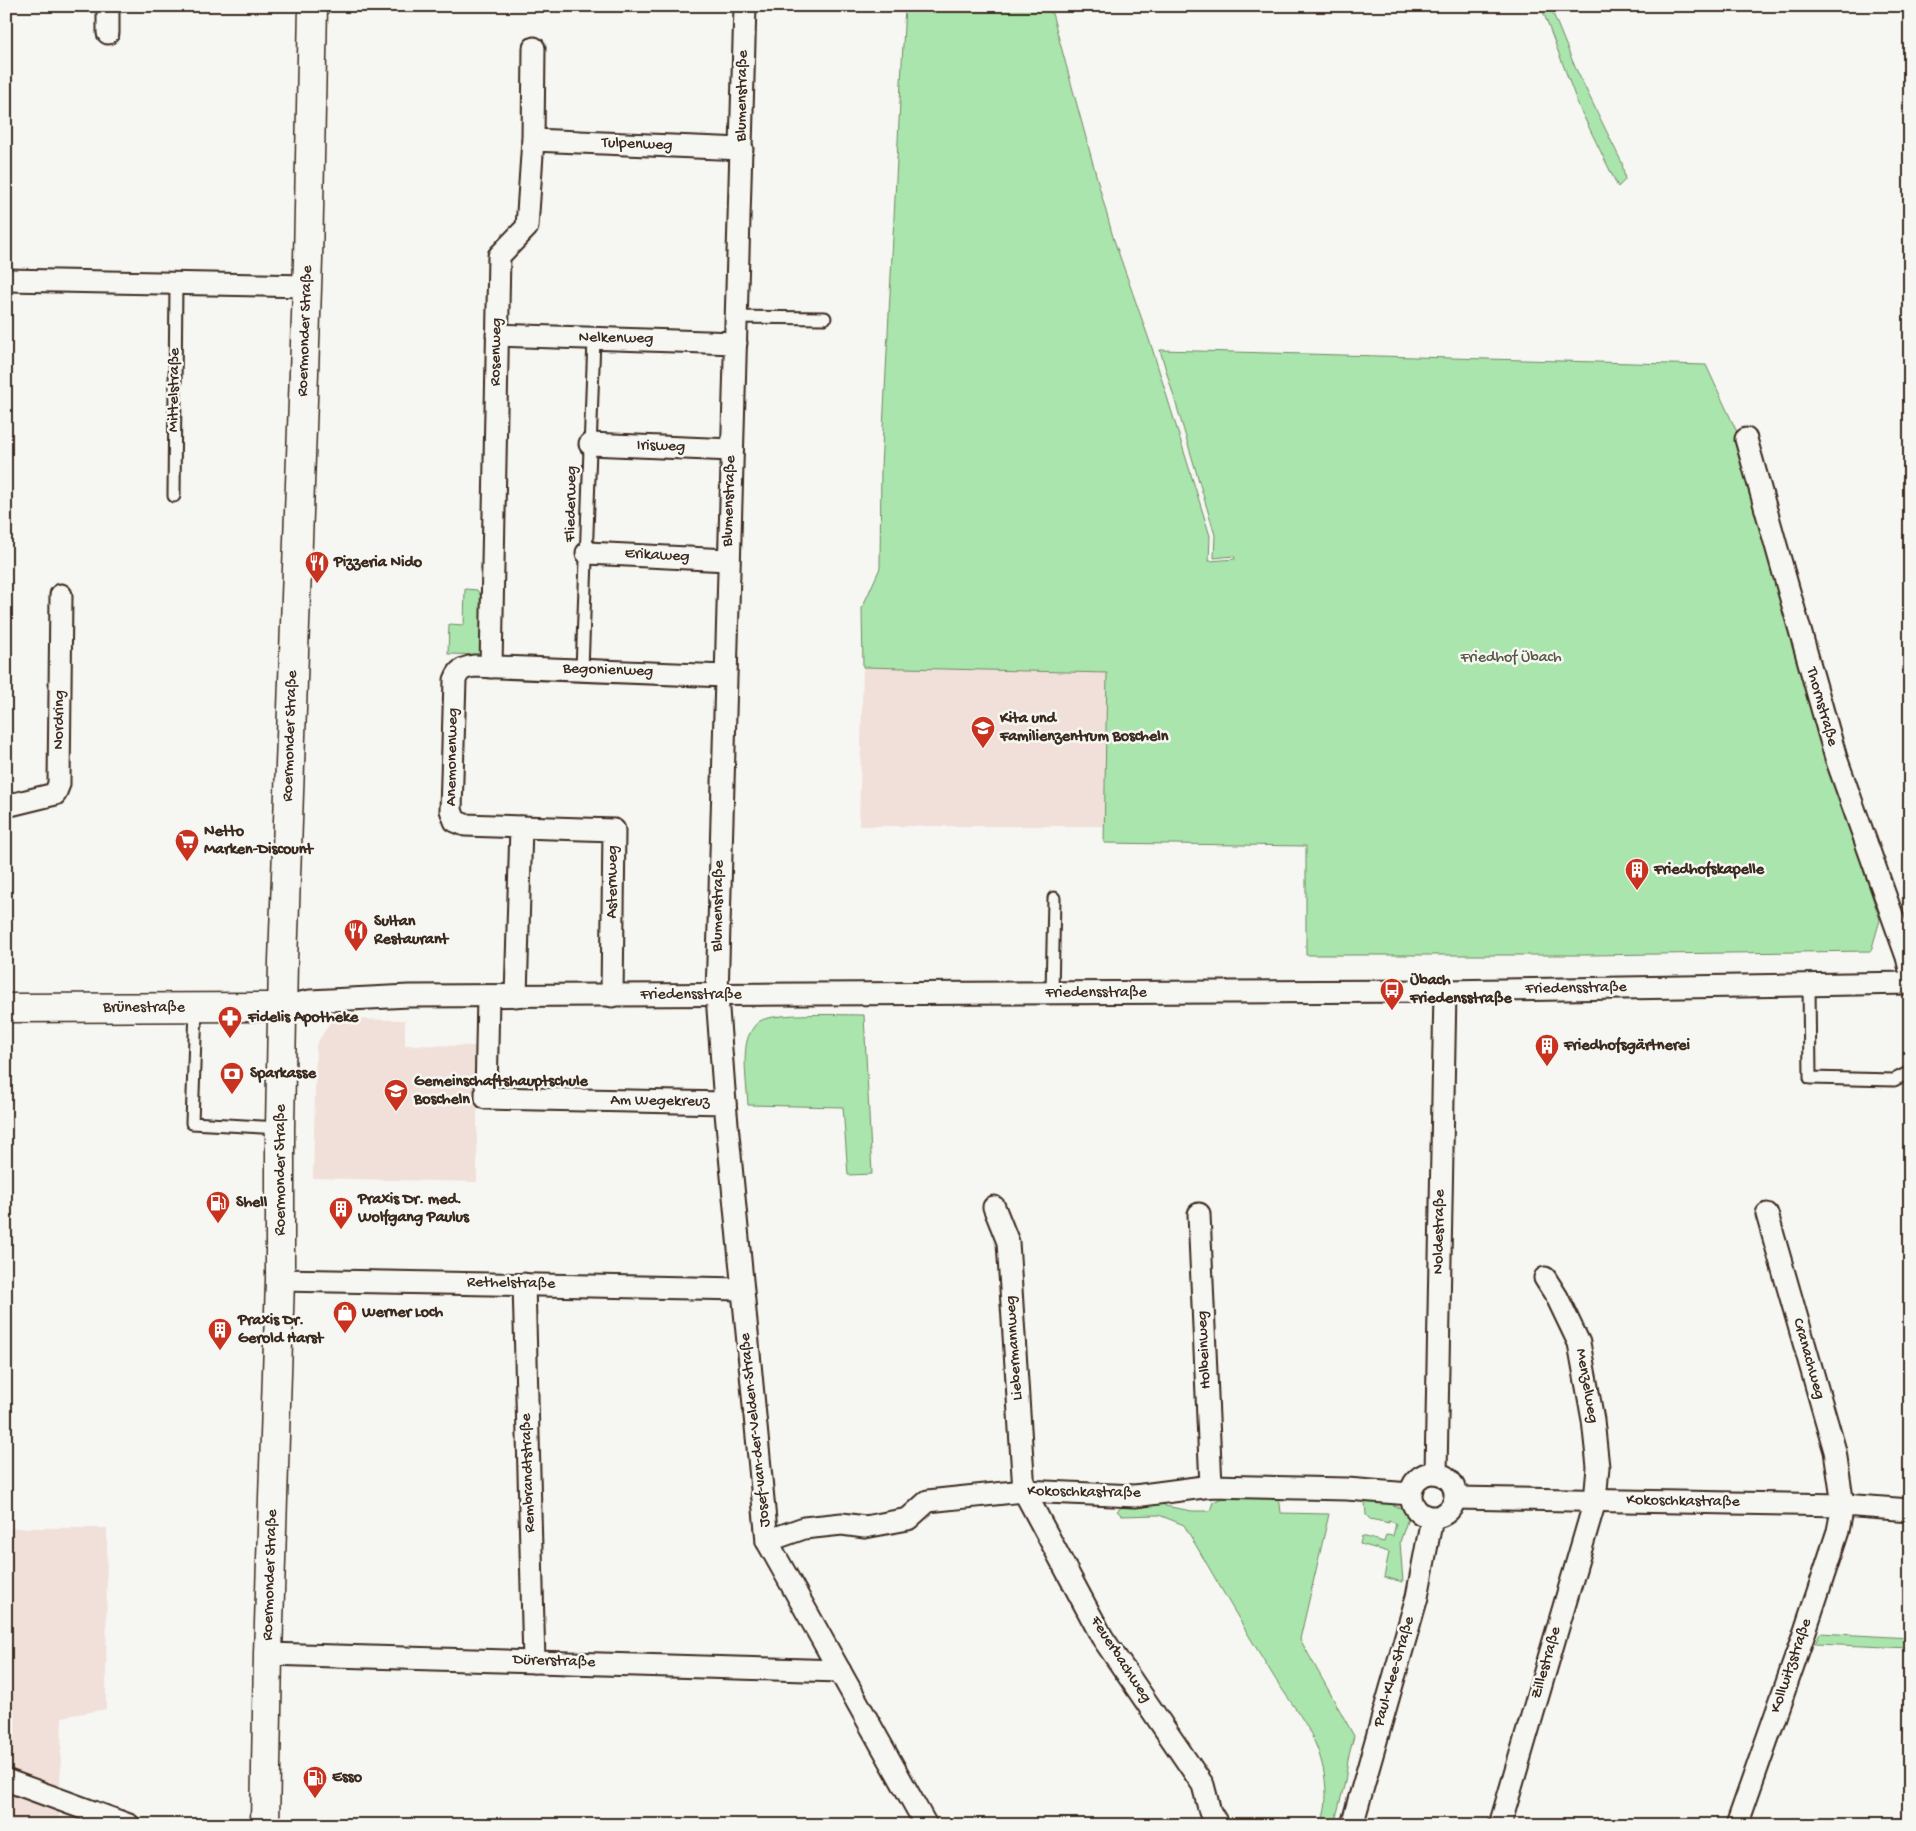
<svg xmlns="http://www.w3.org/2000/svg" width="1916" height="1831" font-family="'Gochi Hand',sans-serif">
<style>
.built{fill:#f1e0d9}
.green{fill:#a9e5ac;stroke:#728865}
.lines{fill:none;stroke-linecap:round;stroke-linejoin:round}
.lane-casing{stroke:#3b2a1e;stroke-width:15}
.street-casing{stroke:#3b2a1e;stroke-width:25}
.secondary-casing{stroke:#3b2a1e;stroke-width:31}
.lane{stroke:#f6f6f2;stroke-width:11}
.street{stroke:#f6f6f2;stroke-width:21}
.secondary{stroke:#f6f6f2;stroke-width:28}
.labels{text-anchor:middle;dominant-baseline:central;stroke-width:5;stroke-linejoin:round;paint-order:stroke}
.street-label{font-size:16px;fill:#3b2a1e;stroke:#f6f6f2}
.poi-label{font-size:16px;font-weight:bold;fill:#3b2a1e;stroke:#f6f6f2;text-anchor:start}
.park-label{font-size:16px;fill:#565942;stroke:#f6f6f2}
</style>
<rect width="100%" height="100%" fill="#f6f6f2"/>
<filter id="ink" filterUnits="userSpaceOnUse"><feTurbulence type="fractalNoise" baseFrequency=".02" numOctaves="2"/><feDisplacementMap in="SourceGraphic" scale="10" xChannelSelector="R" yChannelSelector="G"/><feConvolveMatrix kernelMatrix="1 2 1 2 8 2 1 2 1" color-interpolation-filters="sRGB"/></filter>
<g filter="url(#ink)">
<g class="built">
<path d="M863,667L1107,672L1104,826H859Z"/>
<path d="M332,1019L405,1020V1045L477,1046V1182L313,1178L316,1045Z"/>
<path d="M6,1528H107L106,1709L62,1717L59,1825H6Z"/>
</g>
<g class="green">
<path d="M905,6H1050L1113,237L1152,348L1210,536L1209,561L1235,559L1234,556L1214,558L1215,535L1160,350L1706,365L1742,443L1823,749L1880,920L1871,951L1588,955H1306V846L1104,843L1107,673L863,667L862,608L880,568L881,467Z"/>
<path d="M1541,6H1550L1575,67L1622,163L1625,180L1618,187L1579,107Z"/>
<path d="M465,589L477,590L487,604L485,655L448,654L449,624L464,625Z"/>
<path d="M864,1015L872,1174L848,1175L843,1107L748,1105C747,1086 741,1049 750,1033C752,1029 756,1023 760,1021C774,1012 844,1015 864,1015Z"/>
<path d="M1279,1494L1281,1513L1329,1514L1300,1639L1354,1736L1348,1759L1345,1782L1334,1825H1321C1330,1799 1326,1769 1315,1743C1305,1718 1285,1696 1271,1672C1241,1624 1213,1574 1184,1525L1159,1515L1122,1516L1117,1511L1123,1506L1163,1502L1165,1506L1192,1511H1210L1213,1502L1222,1498Z"/>
<path d="M1380,1500L1410,1512L1400,1542L1403,1582L1384,1577L1389,1552L1360,1544L1362,1536L1384,1542L1386,1535L1393,1536L1396,1523L1388,1521L1389,1523L1370,1519L1366,1515L1365,1501Z"/>
<path d="M1820,1633L1910,1638V1648L1815,1644Z"/>
</g>
<g class="lines">
<defs>
<g id="lane">
<path d="M736,317L825,318"/>
<path d="M174,496L176,283"/>
<path d="M582,670L594,339"/>
<path d="M1809,984L1810,1078L1894,1080L1910,1072"/>
<path d="M1052,993L1054,898"/>
<path d="M196,1008L192,1123L280,1128"/>
</g>
<g id="street">
<path d="M745,6L717,996L725,1103L767,1541L926,1825"/>
<path d="M108,33V6"/>
<path d="M533,140L742,149"/>
<path d="M6,280L307,286"/>
<path d="M497,335L736,343"/>
<path d="M1746,439L1836,758L1907,957L1910,970"/>
<path d="M590,444L732,450"/>
<path d="M587,553L728,560"/>
<path d="M491,667L499,256L527,227L533,140L534,48"/>
<path d="M6,806L55,794L59,784L61,595"/>
<path d="M521,827L614,830L612,996"/>
<path d="M488,996L486,1098L725,1103"/>
<path d="M516,996L521,827L465,825L455,821L451,810L455,680C459,669 464,668 474,666L725,676"/>
<path d="M282,1007L310,1001L409,996L1445,991L1910,983"/>
<path d="M994,1207L1008,1242L1024,1491L1102,1637L1203,1785L1210,1812L1218,1825"/>
<path d="M1199,1214L1211,1486"/>
<path d="M280,1280L742,1289"/>
<path d="M524,1284L534,1662"/>
<circle cx="1433" cy="1495" r="22"/>
<path d="M1436,1473L1445,991"/>
<path d="M1456,1498L1843,1505L1910,1510"/>
<path d="M767,1541L804,1528L842,1524L865,1527L908,1519L928,1501L1024,1491L1135,1496L1211,1486L1347,1489L1410,1494"/>
<path d="M268,1654L840,1671"/>
<path d="M6,1780L129,1825"/>
<path d="M1352,1825L1417,1597L1432,1518"/>
<path d="M1500,1825L1595,1501L1598,1467L1593,1420L1579,1343L1557,1297L1545,1278"/>
<path d="M1737,1825L1803,1637L1838,1531L1843,1505L1835,1451L1767,1214"/>
</g>
<g id="secondary">
<path d="M6,1008L282,1007"/>
<path d="M265,1825L268,1654L280,1280V1128L283,961L308,260L313,6"/>
</g>
</defs>
<use href="#lane" class="lane-casing"/>
<use href="#street" class="street-casing"/>
<use href="#secondary" class="secondary-casing"/>
<use href="#lane" class="lane"/>
<use href="#street" class="street"/>
<use href="#secondary" class="secondary"/>
</g>
</g>
<defs>
<symbol id="restaurant-pin" viewBox="-11 -11 22 30"><path d="M0 17L-7.5 6A9.5 9.5 0 1 1 7.5 6Z" fill="#c8321e" stroke="#f6f6f2"/><path d="M-5-6h1v4h1v-4h1v4h1v-4h1v5L-1.5 .5V6h-2V.5L-5-1ZM5-6V6H3V1.5H1.5Q1.5-4 5-6Z" fill="#fff"/></symbol>
<symbol id="school-pin" viewBox="-11 -11 22 30"><path d="M0 17L-7.5 6A9.5 9.5 0 1 1 7.5 6Z" fill="#c8321e" stroke="#f6f6f2"/><path d="M0-5L7-2L0 1L-7-2ZM-4 1L0 2.5L4 1V4Q0 6-4 4Z" fill="#fff"/></symbol>
<symbol id="supermarket-pin" viewBox="-11 -11 22 30"><path d="M0 17L-7.5 6A9.5 9.5 0 1 1 7.5 6Z" fill="#c8321e" stroke="#f6f6f2"/><path d="M-6-5.5h2.5l.6 2H6L4.5 2H-2.5L-4.4-4H-6ZM-1.5 3.2a1.3 1.3 0 1 0 .1 0ZM3 3.2a1.3 1.3 0 1 0 .1 0Z" fill="#fff"/></symbol>
<symbol id="building-pin" viewBox="-11 -11 22 30"><path d="M0 17L-7.5 6A9.5 9.5 0 1 1 7.5 6Z" fill="#c8321e" stroke="#f6f6f2"/><path d="M-4-6H4V6H1V3H-1V6H-4ZM-2.5-4.3h1.7v1.8h-1.7ZM.8-4.3h1.7v1.8H.8ZM-2.5-1h1.7V.8h-1.7ZM.8-1h1.7V.8H.8Z" fill="#fff"/></symbol>
<symbol id="bus-pin" viewBox="-11 -11 22 30"><path d="M0 17L-7.5 6A9.5 9.5 0 1 1 7.5 6Z" fill="#c8321e" stroke="#f6f6f2"/><path d="M-5-6H5V4H4V6H2V4H-2V6H-4V4H-5ZM-3.5-4V0h7V-4ZM-3.5 1.2v1.5H-2V1.2ZM2 1.2v1.5H3.5V1.2Z" fill="#fff"/></symbol>
<symbol id="pharmacy-pin" viewBox="-11 -11 22 30"><path d="M0 17L-7.5 6A9.5 9.5 0 1 1 7.5 6Z" fill="#c8321e" stroke="#f6f6f2"/><path d="M-2-6h4v4h4v4h-4v4h-4v-4h-4v-4h4Z" fill="#fff"/></symbol>
<symbol id="bank-pin" viewBox="-11 -11 22 30"><path d="M0 17L-7.5 6A9.5 9.5 0 1 1 7.5 6Z" fill="#c8321e" stroke="#f6f6f2"/><path d="M-6-4H6V4H-6ZM0-2.3a2.3 2.3 0 1 0 0 4.6a2.3 2.3 0 1 0 0-4.6Z" fill="#fff"/></symbol>
<symbol id="fuel-pin" viewBox="-11 -11 22 30"><path d="M0 17L-7.5 6A9.5 9.5 0 1 1 7.5 6Z" fill="#c8321e" stroke="#f6f6f2"/><path d="M-5.5-6h7V0h2V4h1.3V-2.5L3-4.5l.8-.8L6-3V5H2.5V1h-1V6h-7ZM-4.2-4.7v3.2H.2V-4.7Z" fill="#fff"/></symbol>
<symbol id="shop-pin" viewBox="-11 -11 22 30"><path d="M0 17L-7.5 6A9.5 9.5 0 1 1 7.5 6Z" fill="#c8321e" stroke="#f6f6f2"/><path d="M-5-2.5h2.3a2.7 3.5 0 0 1 5.4 0H5L5.5 6h-11ZM-1.5-2.5h3a1.5 2.3 0 0 0-3 0Z" fill="#fff"/></symbol>
</defs>
<g fill-rule="evenodd">
<use href="#restaurant-pin" x="303" y="549" width="28" height="38"/>
<use href="#school-pin" x="969" y="714" width="28" height="38"/>
<use href="#supermarket-pin" x="173" y="827" width="28" height="38"/>
<use href="#building-pin" x="1623" y="856" width="28" height="38"/>
<use href="#restaurant-pin" x="342" y="917" width="28" height="38"/>
<use href="#bus-pin" x="1378" y="976" width="28" height="38"/>
<use href="#pharmacy-pin" x="216" y="1004" width="28" height="38"/>
<use href="#building-pin" x="1533" y="1032" width="28" height="38"/>
<use href="#bank-pin" x="218" y="1060" width="28" height="38"/>
<use href="#school-pin" x="382" y="1077" width="28" height="38"/>
<use href="#fuel-pin" x="204" y="1189" width="28" height="38"/>
<use href="#building-pin" x="327" y="1195" width="28" height="38"/>
<use href="#shop-pin" x="331" y="1299" width="28" height="38"/>
<use href="#building-pin" x="206" y="1316" width="28" height="38"/>
<use href="#fuel-pin" x="301" y="1764" width="28" height="38"/>
</g>
<g class="labels">
<g class="street-label">
<text transform="translate(743 96) rotate(-89)">Blumenstraße</text>
<text transform="translate(637 145) rotate(2)">Tulpenweg</text>
<text transform="translate(306 331) rotate(-88)">Roermonder Straße</text>
<text transform="translate(616 339) rotate(1)">Nelkenweg</text>
<text transform="translate(497 352) rotate(-89)">Rosenweg</text>
<text transform="translate(175 390) rotate(-89)">Mittelstraße</text>
<text transform="translate(661 447) rotate(2)">Irisweg</text>
<text transform="translate(730 501) rotate(-88)">Blumenstraße</text>
<text transform="translate(572 504) rotate(-89)">Fliederweg</text>
<text transform="translate(657 556) rotate(3)">Erikaweg</text>
<text transform="translate(608 671) rotate(2)">Begonienweg</text>
<text transform="translate(1821 707) rotate(74)">Thornstraße</text>
<text transform="translate(60 720) rotate(-89)">Nordring</text>
<text transform="translate(291 736) rotate(-88)">Roermonder Straße</text>
<text transform="translate(453 757) rotate(-89)">Anemonenweg</text>
<text transform="translate(613 882) rotate(-90)">Asternweg</text>
<text transform="translate(719 906) rotate(-89)">Blumenstraße</text>
<text transform="translate(1576 989) rotate(-1)">Friedensstraße</text>
<text x="1096" y="993">Friedensstraße</text>
<text x="691" y="995">Friedensstraße</text>
<text x="144" y="1008">Brünestraße</text>
<text transform="translate(660 1102) rotate(1)">Am Wegekreuz</text>
<text transform="translate(281 1170) rotate(-90)">Roermonder Straße</text>
<text transform="translate(1440 1232) rotate(-89)">Noldestraße</text>
<text transform="translate(511 1284) rotate(1)">Rethelstraße</text>
<text transform="translate(1015 1348) rotate(-94)">Liebermannweg</text>
<text transform="translate(1205 1350) rotate(-93)">Holbeinweg</text>
<text transform="translate(1808 1359) rotate(74)">Cranachweg</text>
<text transform="translate(1586 1386) rotate(80)">Menzelweg</text>
<text transform="translate(756 1430) rotate(-96)">Josef-van-der-Velden-Straße</text>
<text transform="translate(529 1473) rotate(-92)">Rembrandtstraße</text>
<text transform="translate(1084 1493) rotate(1)">Kokoschkastraße</text>
<text transform="translate(1683 1502) rotate(1)">Kokoschkastraße</text>
<text transform="translate(271 1575) rotate(-88)">Roermonder Straße</text>
<text transform="translate(1120 1660) rotate(57)">Feuerbachweg</text>
<text transform="translate(554 1662) rotate(2)">Dürerstraße</text>
<text transform="translate(1547 1663) rotate(-74)">Zillestraße</text>
<text transform="translate(1792 1666) rotate(-71)">Kollwitzstraße</text>
<text transform="translate(1395 1672) rotate(-74)">Paul-Klee-Straße</text>
</g>
<g class="poi-label">
<text x="334" y="563">Pizzeria Nido</text>
<text x="1000" y="719">Kita und<tspan x="1000" dy="18">Familienzentrum Boscheln</tspan></text>
<text x="204" y="832">Netto<tspan x="204" dy="18">Marken-Discount</tspan></text>
<text x="1654" y="870">Friedhofskapelle</text>
<text x="374" y="922">Sultan<tspan x="374" dy="18">Restaurant</tspan></text>
<text x="1410" y="981">Übach<tspan x="1410" dy="18">Friedensstraße</tspan></text>
<text x="248" y="1018">Fidelis Apotheke</text>
<text x="1564" y="1046">Friedhofsgärtnerei</text>
<text x="250" y="1074">Sparkasse</text>
<text x="414" y="1082">Gemeinschaftshauptschule<tspan x="414" dy="18">Boscheln</tspan></text>
<text x="358" y="1200">Praxis Dr. med.<tspan x="358" dy="18">Wolfgang Paulus</tspan></text>
<text x="236" y="1203">Shell</text>
<text x="362" y="1313">Werner Loch</text>
<text x="238" y="1321">Praxis Dr.<tspan x="238" dy="18">Gerold Harst</tspan></text>
<text x="332" y="1778">Esso</text>
</g>
<g class="park-label">
<text x="1511" y="658">Friedhof Übach</text>
</g>
</g>
<rect width="1916" height="1831" fill="none" stroke="#f6f6f2" stroke-width="25"/>
<rect x="12" y="12" width="1891" height="1806" fill="none" stroke="#3b2a1e" stroke-width="2" filter="url(#ink)"/>
</svg>
